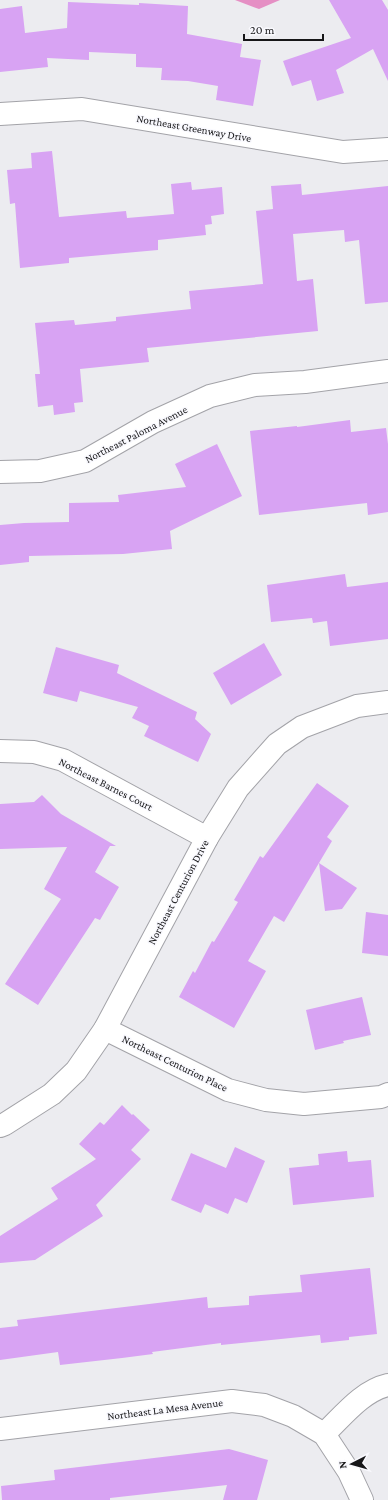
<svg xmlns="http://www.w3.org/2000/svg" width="388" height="1500" font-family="'Crimson Pro',serif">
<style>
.forest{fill:#e58fc4}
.building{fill:#d8a3f3}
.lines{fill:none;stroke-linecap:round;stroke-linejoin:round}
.street-casing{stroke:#a3a3a8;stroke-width:24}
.street{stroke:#fff;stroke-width:22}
.labels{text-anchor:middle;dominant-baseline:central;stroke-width:3;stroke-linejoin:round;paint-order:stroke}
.street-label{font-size:11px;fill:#161618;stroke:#f9f9fe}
</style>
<rect width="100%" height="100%" fill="#ececf0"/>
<path class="forest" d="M235,0H280L259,9Z"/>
<g class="building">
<path d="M329,0H382L388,10V81L373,49L336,70L344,93L317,101L311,80L292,86L283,61L351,38Z"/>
<path d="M68,2L139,5V3L188,6L187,34L242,44L240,57L261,60L253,106L216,100L218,86L188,81L161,80L162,68L136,67V54L89,52V60L47,58L48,67L0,72V9L22,6L25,33L67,28Z"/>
<path d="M52,151L59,217L126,211L127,218L174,214L171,184L191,182L192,190L222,187L224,214L211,216L212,224L205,225L206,235L158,240V250L69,258V263L20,268L15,203L10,204L7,170L32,168L31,153Z"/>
<path d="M301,184L302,195L388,186V302L365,304L359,240L345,242L344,230L293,234L297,281L313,279L318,331L147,348L149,362L80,369L83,402L74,403L75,412L54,415L53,405L38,407L35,374H40L35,323L74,320L75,325L116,321V317L191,309L189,291L263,284L256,211L273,209L271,186Z"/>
<path d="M350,420L351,432L386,428L388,444V512L368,515L367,503L259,515L250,431L297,426V427Z"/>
<path d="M217,444L242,496L170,531L172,549L123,554L29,556V562L0,565V525L24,523L69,522V503L119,502L118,495L186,487L175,464Z"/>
<path d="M345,574L347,587L388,582V639L330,646L327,621L313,623L312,618L271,622L267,585Z"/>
<path d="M264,643L282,675L231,705L213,673Z"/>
<path d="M56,647L119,665L117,673L197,712L195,719L211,734L198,762L144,736L149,726L132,718L138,707L80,691L77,702L43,693Z"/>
<path d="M317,783L349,806L327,837L332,841L284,922L274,916L248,961L266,971L234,1028L179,997L193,971L195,973L212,941L214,942L238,902L234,900L260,856L263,858Z"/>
<path d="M42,795L61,814L116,846H110L95,872L119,887L100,920L95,918L38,1005L5,984L61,899L44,889L67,847L0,849V804L34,802Z"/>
<path d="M319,863L357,888L342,909L325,911Z"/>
<path d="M366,912L388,915V956L362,953Z"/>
<path d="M362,997L371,1035L343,1041L344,1043L315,1050L306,1010Z"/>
<path d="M122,1105L132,1115L133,1114L150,1130L131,1150L141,1159L96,1205L103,1216L35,1260L0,1263V1236L58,1199L51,1188L96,1159L79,1144L100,1122L104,1125Z"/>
<path d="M235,1147L265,1161L247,1203L235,1198L228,1214L205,1204L201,1213L171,1200L191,1153L226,1168Z"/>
<path d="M347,1151L348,1162L371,1160L374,1197L293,1205L289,1168L319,1165L318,1154Z"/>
<path d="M370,1268L377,1334L349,1337V1340L321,1343L320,1335L221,1345V1343L152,1352L153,1354L122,1358L60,1365L58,1352L0,1360V1328L18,1326L17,1320L207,1297L208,1308L249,1305V1296L302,1292L300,1275Z"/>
<path d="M229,1449L268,1460L257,1500H223L227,1485L110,1498V1500H2L1,1486L55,1480L54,1470Z"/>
</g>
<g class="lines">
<defs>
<g id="street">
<path d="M0,114L82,109L343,152L388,149"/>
<path d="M0,472L40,471L85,461L153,422L210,396L255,385L305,382L388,371"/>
<path d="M0,751L34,752L63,760L207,838"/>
<path d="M105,1029L228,1090L266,1100L304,1104L381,1097L388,1094"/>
<path d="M0,1126L5,1124L52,1094L76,1071L105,1029L207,838L238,788L277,744L302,727L357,706L388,702"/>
<path d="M0,1429L232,1401L264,1405L293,1416L324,1434L349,1472L362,1500"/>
<path d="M324,1434C343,1416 362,1391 388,1385"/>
</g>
</defs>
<use href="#street" class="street-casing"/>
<use href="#street" class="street"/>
</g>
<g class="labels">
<g class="street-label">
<text transform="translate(194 128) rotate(10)">Northeast Greenway Drive</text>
<text transform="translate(136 434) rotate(-27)">Northeast Paloma Avenue</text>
<text transform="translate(106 784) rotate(27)">Northeast Barnes Court</text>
<text transform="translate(178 892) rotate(-62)">Northeast Centurion Drive</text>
<text transform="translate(175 1063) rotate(26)">Northeast Centurion Place</text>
<text transform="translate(165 1409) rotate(-7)">Northeast La Mesa Avenue</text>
</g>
</g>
<g transform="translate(352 1464) rotate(264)" stroke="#f9f9fe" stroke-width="3" paint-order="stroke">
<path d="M0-3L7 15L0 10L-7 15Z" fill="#161618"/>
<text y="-6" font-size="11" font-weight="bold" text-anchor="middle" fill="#161618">N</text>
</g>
<path d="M244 34v6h79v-6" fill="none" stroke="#161618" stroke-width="2"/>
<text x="250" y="34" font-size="12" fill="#161618" stroke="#f9f9fe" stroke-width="3" paint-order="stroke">20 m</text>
</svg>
